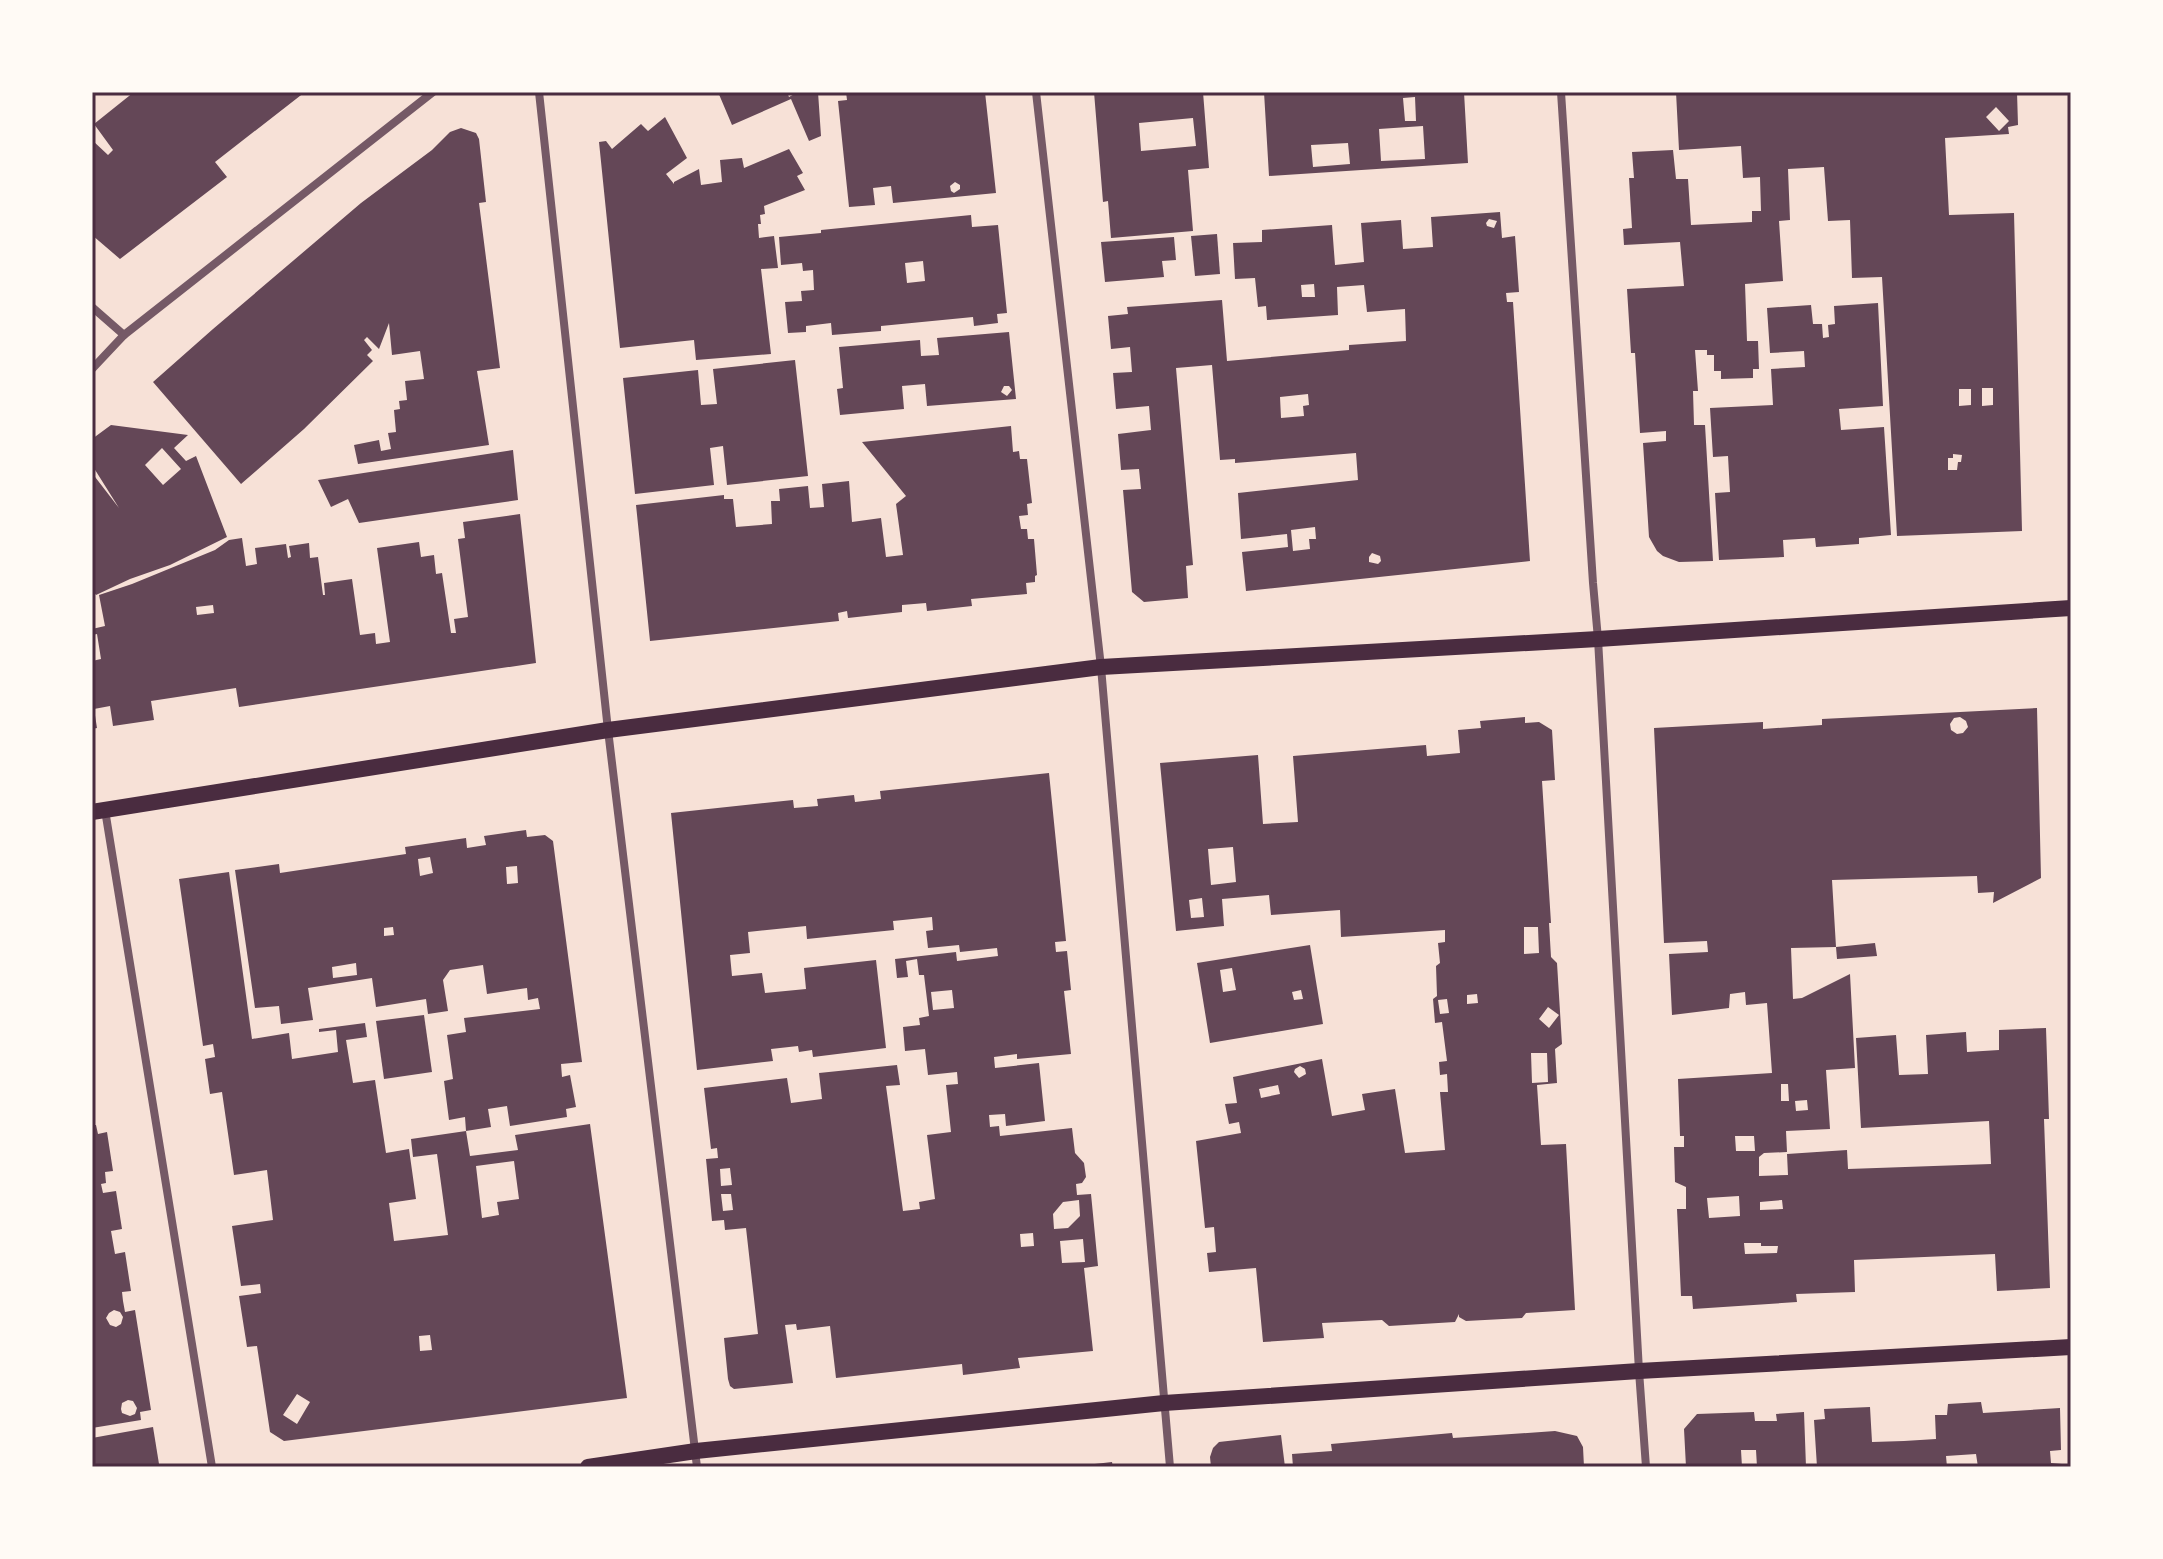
<svg xmlns="http://www.w3.org/2000/svg" width="2163" height="1559" font-family="'PT Sans Narrow',sans-serif">
<style>
.building{fill:#644757;fill-rule:evenodd}
.lines{fill:none;stroke-linecap:round;stroke-linejoin:round}
.minor{stroke:#755966;stroke-width:8}
.secondary{stroke:#4a2c40;stroke-width:16}
.neatline{fill:none;stroke:#4a2c40;stroke-width:3}
</style>
<rect width="100%" height="100%" fill="#f7e1d7"/>
<g class="building">
<path d="M134,92H305L215,162L227,177L120,259L92,235V140L108,155L113,150L94,124Z"/>
<path d="M718,92H787L789,97L798,92H818L821,136L809,141L791,99L732,125Z"/>
<path d="M846,92H985L996,193L893,203L891,186L873,188L875,205L849,207L838,101L847,100ZM955,182L960,185V189L954,193L951,191L950,186Z"/>
<path d="M1094,92H1203L1209,168L1188,170L1193,231L1111,238L1108,201L1103,202ZM1193,118L1196,146L1141,151L1139,123Z"/>
<path d="M1264,92H1464L1468,163L1269,176ZM1415,97L1416,121H1405L1403,98ZM1423,126L1425,159L1381,161L1379,129ZM1348,143L1350,164L1313,167L1311,145Z"/>
<path d="M1676,92H2017L2018,125L2008,127L2009,134L1945,138L1949,215L2014,213L2022,531L1897,536L1882,277L1852,278L1850,220L1828,221L1824,167L1788,169L1790,220L1779,221L1783,281L1745,284L1747,341H1758L1759,369H1753V378L1721,379V371H1714V355H1707V350H1695L1698,391H1693L1694,425H1705L1713,561L1679,562L1663,556L1657,551L1649,537L1643,443L1666,441V431L1640,433L1635,353H1631L1627,289L1684,286L1680,242L1624,245L1623,229L1632,228L1629,178H1634L1632,152L1673,150L1676,179H1688L1691,225L1752,222V211H1761L1760,177L1743,178L1741,146L1679,150ZM1996,107L2009,121L1999,131L1986,117ZM1982,388H1993V405L1982,406ZM1959,389H1971V405L1959,406ZM1953,454L1962,455L1961,462H1958L1957,470H1948V458H1953Z"/>
<path d="M665,117L687,158L666,174L674,184V182L699,169L701,185L722,182L720,160L742,158L744,168L789,149L803,173L797,176L805,190L764,206L765,214L760,215L761,224H758L759,238L774,236L778,268L761,269L771,354L696,360L694,340L620,348L599,142L606,141L612,149L641,124L648,131Z"/>
<path d="M461,128L476,133L479,139L486,202L479,203L500,368L477,371L489,445L358,464L354,445L379,440L381,451L391,449L388,433L396,432L394,410L400,409L399,401L407,400L405,381L424,379L420,351L392,355L389,323L379,349L367,337L364,340L372,350L367,355L373,361L304,429L241,484L153,382L213,329L361,203L432,150L450,132Z"/>
<path d="M1500,212L1502,238L1515,236L1519,292L1506,293L1507,302H1513L1530,561L1246,591L1242,552L1288,547L1287,534L1241,539L1238,493L1358,480L1356,453L1235,463V459L1220,460L1212,365L1176,368L1193,565L1186,566L1188,598L1144,602L1132,592L1123,490L1141,489L1139,469L1121,470L1118,434L1151,430L1149,406L1116,409L1113,373L1132,372L1130,347L1111,349L1108,316L1128,314L1127,307L1222,300L1227,361L1349,350V345L1406,341L1405,309L1367,312L1364,285L1337,287L1338,315L1267,320L1266,306L1258,307L1255,278L1235,279L1233,243L1262,242V230L1332,225L1335,265L1364,262L1361,223L1401,220L1403,249L1433,247L1431,217ZM1489,219L1497,221L1494,228L1487,226L1486,223ZM1314,284L1315,297H1302L1301,285ZM1308,394L1309,405L1303,406L1304,416L1281,418L1280,397ZM1315,527L1316,539H1309L1310,549L1293,551L1291,530ZM1372,553L1380,556L1381,561L1378,564L1369,562V557Z"/>
<path d="M971,215L972,227L998,225L1007,313L997,314L998,323L974,326L973,317L881,326V331L832,335L831,323L806,326V332L788,333L785,302L802,301L801,291L814,290L813,270L803,271L802,263L781,265L779,237L821,233V230ZM923,261L925,281L907,283L905,263Z"/>
<path d="M1217,234L1220,274L1195,276L1191,236Z"/>
<path d="M1174,237L1176,260L1162,261L1164,277L1105,282L1101,242Z"/>
<path d="M1878,303L1883,406L1839,409L1841,430L1884,427L1891,535L1859,538V544L1816,547L1815,538L1783,540L1784,557L1719,560L1715,493L1730,492L1728,456L1713,457L1710,408L1773,405L1771,369L1805,367L1804,351L1770,353L1767,308L1811,305L1813,324H1822L1823,338L1829,337L1828,325L1835,324L1834,306Z"/>
<path d="M1009,332L1016,399L927,406L925,384L902,386L904,409L840,415L837,389L843,388L839,347L920,340L921,356L939,355L937,338ZM1004,386H1009L1012,390L1007,396L1001,392Z"/>
<path d="M795,360L808,476L727,485L723,446L710,448L714,485L635,494L623,378L698,370L701,405L717,404L713,369Z"/>
<path d="M111,425L188,435L174,448L186,461L196,456L227,537L170,565L130,579L96,595L92,590V473L119,508L92,465V439ZM162,448L181,469L163,485L145,465Z"/>
<path d="M1011,426L1013,452L1019,451L1020,459H1027L1032,503L1027,504L1028,515L1019,516L1021,529H1027L1028,539H1034L1037,575L1035,576V582L1026,583L1027,594L971,599L972,606L927,611L926,603L902,605V612L848,618L847,611L838,613L839,621L650,641L636,505L724,495V499H733L736,527L772,524L771,501H780L779,489L808,486L810,508L824,507L822,484L849,481L852,522L881,518L886,557L903,555L896,504L906,496L862,442Z"/>
<path d="M513,450L518,500L359,523L348,499L331,507L318,480Z"/>
<path d="M520,514L536,663L239,707L236,688L151,701L154,720L113,726L110,706L94,709L97,728L92,729V661L101,659L97,634L92,635V629L105,626L99,595L132,584L215,550L229,540L242,538L246,566L257,564L255,548L286,544L288,558L291,557L289,546L309,543L310,558L318,557L323,595H325L324,583L352,579L360,635L375,633L376,644L390,642L377,548L419,542L421,557L434,555L436,574L442,573L451,633H456L454,619L468,617L458,539L465,538L463,522ZM213,605L214,613L197,615L196,607Z"/>
<path d="M2037,708L2041,878L1993,903L1994,892L1978,893L1977,876L1832,880L1836,947L1791,948L1793,999L1802,998L1850,974L1855,1068L1826,1070L1830,1129L1786,1131L1787,1152L1764,1153L1759,1157V1176L1788,1175L1787,1154L1847,1150L1848,1169L1991,1164L1989,1121L1861,1128L1856,1038L1896,1035L1899,1075L1928,1074L1926,1035L1966,1032L1967,1052L1999,1050V1030L2046,1028L2049,1119H2044L2050,1288L1997,1291L1995,1254L1854,1260L1855,1292L1796,1294L1797,1302L1693,1309L1692,1296H1681L1677,1209H1686V1187L1675,1182L1674,1147H1684V1136H1680L1678,1079L1772,1073L1767,1003L1746,1005L1745,992L1730,994L1729,1008L1672,1015L1669,954L1708,952L1707,941L1664,943L1654,728L1763,722V729L1822,725V719ZM1960,717L1966,721L1968,727L1963,733L1957,734L1951,730L1950,724L1954,718ZM1781,1084H1788L1789,1101H1781ZM1807,1100L1808,1110L1796,1111L1795,1101ZM1735,1136H1754L1755,1151H1736ZM1739,1196L1740,1216L1709,1218L1707,1198ZM1782,1200L1783,1209L1760,1210V1202ZM1744,1243H1761V1246H1778L1777,1253L1745,1254Z"/>
<path d="M1525,717V723L1539,722L1552,730L1555,780L1542,781L1551,923H1549L1551,957L1557,963L1562,1044L1555,1049L1557,1083L1537,1085L1541,1145L1566,1144L1575,1310L1526,1313L1522,1318L1466,1321L1459,1317V1314L1455,1322L1389,1326L1382,1320L1322,1323L1324,1338L1263,1342L1256,1268L1209,1272L1207,1253L1216,1252L1214,1227L1205,1228L1196,1141L1241,1133L1239,1122L1229,1124L1225,1104L1237,1103L1233,1077L1322,1059L1332,1116L1365,1110L1362,1094L1395,1089L1405,1153L1445,1150L1440,1092H1448L1447,1074L1440,1075L1439,1062L1447,1061L1442,1022L1435,1023L1433,999L1437,996L1436,966L1440,963L1438,943L1445,942V930L1341,937L1340,910L1271,915L1269,895L1222,899L1224,926L1176,931L1160,763L1258,755L1263,824L1298,822L1293,756L1426,745L1427,756L1460,753L1458,730L1481,728L1480,721ZM1233,847L1236,882L1211,885L1208,849ZM1202,898L1204,917L1191,918L1189,900ZM1524,927H1538L1539,953L1524,954ZM1477,994L1478,1003L1467,1004V995ZM1447,999L1449,1013L1440,1014L1438,1000ZM1548,1007L1559,1015L1549,1028L1539,1019ZM1531,1053H1547L1548,1082L1532,1083ZM1300,1066L1305,1069L1306,1074L1299,1078L1294,1072L1295,1069ZM1278,1085L1280,1094L1261,1098L1259,1089Z"/>
<path d="M1049,773L1066,941L1055,942L1056,952L1067,951L1071,990L1064,991L1071,1054L1017,1059V1054L994,1057L995,1068L1039,1063L1045,1121L1006,1126L1005,1114L989,1115L990,1127L999,1126L1000,1136L1072,1128L1075,1153L1084,1163L1086,1177L1082,1183L1076,1184L1077,1195L1091,1194L1098,1266L1084,1268L1093,1351L1018,1358L1020,1368L963,1375L962,1364L836,1378L830,1326L797,1330L796,1324L785,1325L793,1383L734,1389L730,1386L728,1379L724,1338L758,1334L746,1228L725,1230L724,1220L712,1221L706,1159L718,1158L717,1148L711,1149L704,1088L787,1078L791,1103L822,1099L819,1073L897,1065L900,1085L886,1086L903,1211L920,1209L919,1202L935,1199L927,1135L951,1132L946,1085L958,1084L957,1072L928,1075L925,1049L905,1051L903,1027L920,1025L919,1018L929,1016L924,975H919L917,959L906,961L908,977L897,978L895,959L956,952L957,961L998,956L997,948L960,952L959,945L928,948L926,931L933,930L932,917L893,921L894,930L807,939L806,926L748,932L750,953L730,955L732,976L762,973L765,993L806,989L804,968L876,960L886,1048L813,1057L812,1050L799,1052L798,1046L771,1049L773,1061L697,1070L671,813L793,800L794,808L818,806L817,799L854,795L855,802L881,799L880,791ZM952,990L954,1008L933,1010L931,992ZM730,1168L732,1185L721,1186L720,1169ZM721,1194H731L733,1210L723,1211ZM1079,1200L1080,1216L1068,1228L1054,1229L1053,1214L1063,1202ZM1033,1233L1034,1246L1021,1247L1020,1234ZM1083,1239L1085,1262L1062,1263L1060,1241Z"/>
<path d="M526,830L527,837L545,835L553,841L582,1062L561,1064L562,1077L570,1075L576,1107L566,1109L567,1117L510,1126L507,1106L488,1109L491,1127L466,1131L465,1117L449,1120L444,1081L453,1079L447,1035L466,1032L464,1018L540,1009L538,998L528,1000L527,988L487,994L483,965L450,970L443,980L448,1011L428,1014L426,999L376,1007L372,978L308,988L313,1020L281,1024L279,1006L255,1008L235,870L279,864L280,873L406,854L405,847L466,838L467,848L486,845L484,836ZM430,857L433,873L420,876L418,859ZM517,866L518,883L507,884L506,867ZM393,927L394,935L384,936V928ZM356,963L357,975L333,978L332,967Z"/>
<path d="M229,872L252,1039L289,1033L292,1059L338,1052L336,1030L319,1032V1029L365,1023L367,1037L346,1040L353,1083L375,1080L386,1153L409,1149L416,1199L389,1203L394,1241L448,1235L437,1154L413,1157L411,1139L466,1131L470,1156L518,1150L515,1135L590,1124L627,1398L284,1441L270,1432L257,1346L247,1347L239,1296L261,1293L260,1284L241,1286L232,1226L273,1220L267,1170L234,1175L222,1092L210,1094L205,1059L215,1057L213,1044L203,1046L179,879ZM514,1161L519,1199L497,1202L499,1215L482,1218L476,1166ZM430,1335L432,1350L420,1351L419,1336ZM297,1394L310,1402L297,1424L283,1415Z"/>
<path d="M1875,943L1877,956L1837,959L1836,947Z"/>
<path d="M1310,945L1323,1024L1210,1043L1197,963ZM1232,968L1236,990L1223,992L1220,970ZM1301,990L1303,999L1294,1000L1292,992Z"/>
<path d="M424,1015L432,1072L384,1079L376,1021Z"/>
<path d="M92,1125H96L98,1134L107,1132L113,1171L105,1172L106,1183L101,1184L103,1193L116,1191L122,1229L111,1231L115,1254L125,1252L131,1291L122,1292L123,1301L125,1312L135,1310L151,1410L140,1412L141,1420L92,1428V1385H94L92,1368ZM114,1310L120,1312L123,1317L121,1324L116,1327L110,1325L106,1318L109,1313ZM128,1400L133,1401L137,1408L135,1414L130,1416L122,1413L121,1409L122,1403Z"/>
<path d="M1981,1402L1983,1413L2060,1408L2061,1450L2050,1451L2051,1463L2062,1464V1467H2019L2018,1464H2002V1467H1978L1976,1454L1946,1456L1947,1467H1817L1814,1420L1825,1419L1824,1409L1870,1407L1872,1442L1904,1441L1936,1439L1935,1415H1947L1948,1404Z"/>
<path d="M1754,1412L1755,1421H1777L1776,1414L1804,1412L1806,1467H1757L1756,1450H1741L1742,1467H1686L1684,1429L1697,1414Z"/>
<path d="M153,1427L159,1464L139,1467H92V1438Z"/>
<path d="M1555,1431L1577,1436L1583,1447L1584,1467H1293L1292,1454L1332,1451L1331,1444L1452,1433L1453,1438Z"/>
<path d="M1281,1435L1285,1467H1211L1210,1457L1213,1448L1219,1442Z"/>
<path d="M1112,1462L1113,1467H1087L1086,1465Z"/>
</g>
<g class="lines">
<g class="minor">
<path d="M539,92L608,730L697,1467"/>
<path d="M1036,92L1101,667L1170,1467"/>
<path d="M1561,92L1593,583L1598,639L1639,1371L1646,1467"/>
<path d="M92,307L124,335"/>
<path d="M92,369L124,335L433,92"/>
<path d="M105,810L212,1467"/>
</g>
<g class="secondary">
<path d="M92,812L608,730L1101,667L1598,639L2071,608"/>
<path d="M588,1467L696,1451L1164,1403L1639,1371L2071,1347"/>
</g>
</g>
<rect width="2163" height="1559" fill="none" stroke="#fffaf5" stroke-width="188"/>
<rect x="94" y="94" width="1975" height="1371" class="neatline"/>
</svg>
